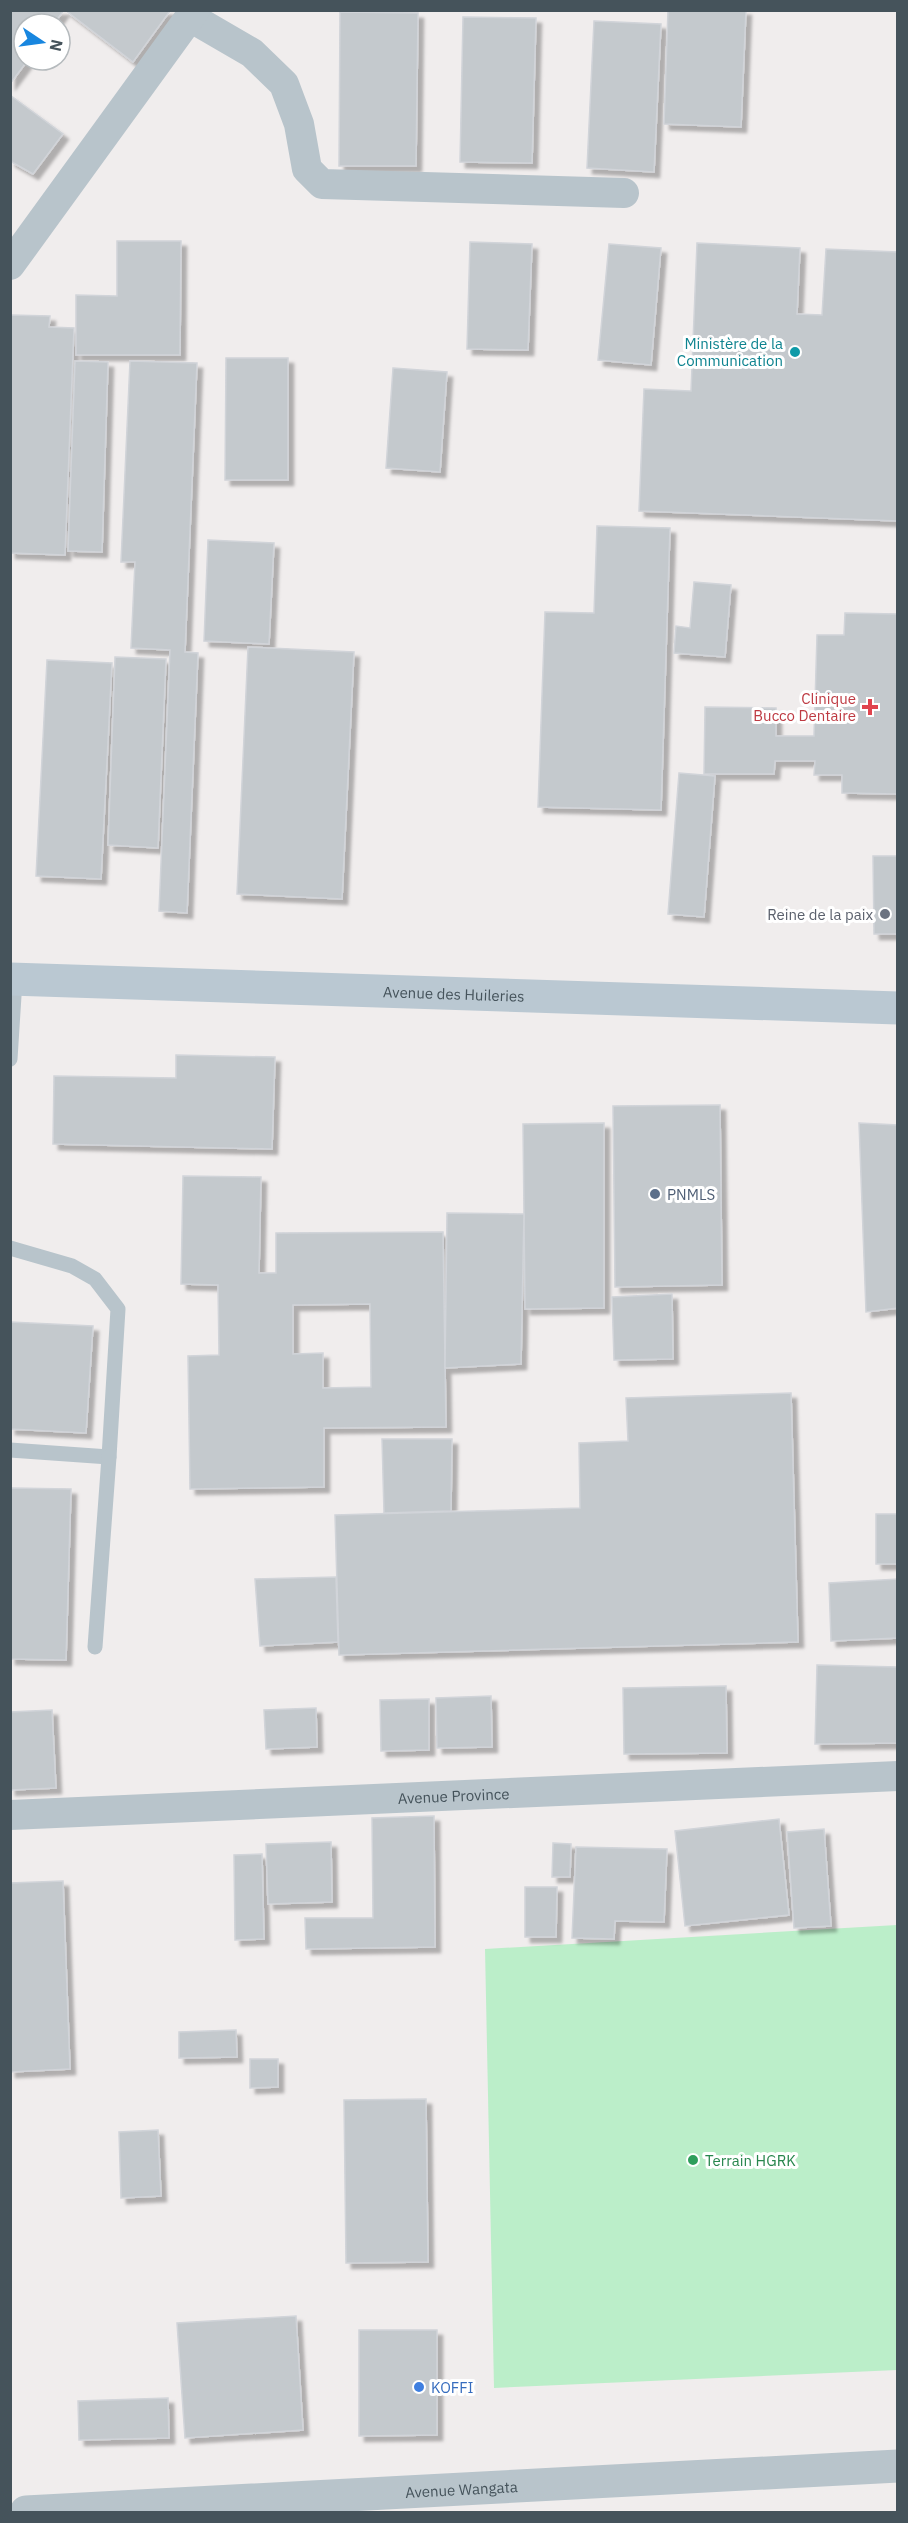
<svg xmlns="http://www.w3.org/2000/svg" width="908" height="2523" font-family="'IBM Plex Sans',sans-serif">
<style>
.green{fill:#bbeec9}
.building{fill:#c4c9cd;stroke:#d1d4d9;stroke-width:1.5;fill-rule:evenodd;filter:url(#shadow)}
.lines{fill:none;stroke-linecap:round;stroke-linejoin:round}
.service{stroke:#b8c4cb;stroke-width:15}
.minor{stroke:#b8c4cb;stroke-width:30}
.tertiary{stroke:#b8c4cb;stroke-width:33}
.secondary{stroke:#bac8d2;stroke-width:33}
.culture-dot{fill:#0f9aa8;stroke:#fff;stroke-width:2}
.health-dot{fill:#e0444e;stroke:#fff;stroke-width:2}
.worship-dot{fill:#6b7280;stroke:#fff;stroke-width:2}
.service-dot{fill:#5c6f8a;stroke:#fff;stroke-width:2}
.leisure-dot{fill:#2e9e5b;stroke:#fff;stroke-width:2}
.shop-dot{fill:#3f7fe0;stroke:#fff;stroke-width:2}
.labels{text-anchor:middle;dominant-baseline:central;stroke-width:6;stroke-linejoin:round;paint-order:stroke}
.culture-label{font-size:15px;fill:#0d838f;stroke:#fff;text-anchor:end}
.health-label{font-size:15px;fill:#be3a42;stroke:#fff;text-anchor:end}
.worship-label{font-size:15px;fill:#5b616d;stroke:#fff;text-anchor:end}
.street-label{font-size:15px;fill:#45535b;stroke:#fff}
.service-label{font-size:15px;fill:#4e5e75;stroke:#fff;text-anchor:start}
.leisure-label{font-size:15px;fill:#27864d;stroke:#fff;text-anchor:start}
.shop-label{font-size:15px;fill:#366cbe;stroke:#fff;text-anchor:start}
</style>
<defs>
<filter id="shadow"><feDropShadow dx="5.5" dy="5.5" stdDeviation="1.5" flood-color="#0004"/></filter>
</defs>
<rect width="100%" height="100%" fill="#f0eded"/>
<path class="green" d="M897,1925V2370L494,2388L485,1949Z"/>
<g class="building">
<path d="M10,10H64L54,24H24V60H28L10,84Z"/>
<path d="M65,10H170V11L133,62Z"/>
<path d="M668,10H746L741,127L664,124Z"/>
<path d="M340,12L418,13L416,166H339Z"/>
<path d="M463,17L536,18L532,163L460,162Z"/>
<path d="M594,21L661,24L654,172L587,168Z"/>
<path d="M10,95L63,134L33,174L10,161Z"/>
<path d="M117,241H181L180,355H76V295L117,296Z"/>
<path d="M470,242L532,244L528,350L467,349Z"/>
<path d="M697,243L800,248L797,314L822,315L826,249L898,252V521L639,511L644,389L691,391Z"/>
<path d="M609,244L661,248L651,365L598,360Z"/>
<path d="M10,315L50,316L49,327L74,328L65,555L10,553Z"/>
<path d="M226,358H288V480H225Z"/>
<path d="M75,361L108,362L102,552L68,551Z"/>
<path d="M130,361L197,363L185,652L198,653L187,913L159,911L170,650L131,648L135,562H121Z"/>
<path d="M393,368L447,372L440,472L386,468Z"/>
<path d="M597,526L670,528L661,810L538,807L545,612L594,613Z"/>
<path d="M208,540L274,543L269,644L204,641Z"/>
<path d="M694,582L731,585L725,657L674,653L676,626L690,628Z"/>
<path d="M845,613L898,614V794L842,793V775H814L815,761H775L774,774H704L705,707L776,708V736H814L817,635H844Z"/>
<path d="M248,647L354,652L342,899L237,894Z"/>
<path d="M115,657L166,659L158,848L108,845Z"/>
<path d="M47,660L112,663L101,879L36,876Z"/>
<path d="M679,773L715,776L704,917L668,914Z"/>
<path d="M873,856H898V934H874Z"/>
<path d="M176,1055L275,1057L272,1149L53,1144L54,1076L176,1078Z"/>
<path d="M720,1105L722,1285L615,1287L613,1106Z"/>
<path d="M604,1123V1308L525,1309L523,1124Z"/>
<path d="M859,1123L898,1125V1308L866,1312Z"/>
<path d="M183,1176L261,1177L259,1273H276V1233L443,1232L446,1427L324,1428V1487L190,1489L188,1356L219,1355L218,1285L181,1284ZM370,1304L371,1387L323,1388V1353L293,1354V1305Z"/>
<path d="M447,1213L524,1214L521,1364L445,1368Z"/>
<path d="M672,1294L673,1359L614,1360L612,1297Z"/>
<path d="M10,1322L93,1326L86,1433L10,1429Z"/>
<path d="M791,1393L798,1642L339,1655L335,1515L580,1508L579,1443L628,1441L626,1398Z"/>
<path d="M382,1439H452L451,1511L384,1513Z"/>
<path d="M10,1488L71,1489L66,1660L10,1659Z"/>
<rect x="876" y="1514" width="22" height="50"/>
<path d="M336,1577L338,1642L260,1646L255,1579Z"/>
<path d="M898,1579V1638L831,1641L829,1583Z"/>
<path d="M817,1665L898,1667V1743L815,1744Z"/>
<path d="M726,1686L727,1753L624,1754L623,1688Z"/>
<path d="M491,1696L492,1747L437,1748L436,1698Z"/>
<path d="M429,1699V1750L381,1751L380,1700Z"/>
<path d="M316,1708L317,1747L266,1749L264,1710Z"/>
<path d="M52,1710L56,1788L10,1790V1712Z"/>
<path d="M434,1816L435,1947L306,1949L305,1918H373L372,1818Z"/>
<path d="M779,1819L789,1915L685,1926L675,1831Z"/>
<path d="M824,1829L831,1926L794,1928L787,1832Z"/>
<path d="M331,1842L332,1902L268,1904L266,1844Z"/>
<path d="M553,1843L571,1844L570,1877H552Z"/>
<path d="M576,1847L667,1849L664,1922L615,1921L614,1939L572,1938Z"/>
<path d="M262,1854L264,1939L235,1940L234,1855Z"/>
<path d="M63,1881L70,2069L10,2072V1883Z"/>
<path d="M525,1887H557L556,1937H525Z"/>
<path d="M236,2030L237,2057L179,2058V2032Z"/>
<path d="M250,2059H278V2087L250,2088Z"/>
<path d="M426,2099L428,2262L346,2263L344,2100Z"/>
<path d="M158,2130L161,2196L121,2198L119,2132Z"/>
<path d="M296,2316L303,2430L185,2438L177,2323Z"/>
<path d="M359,2330H437V2435L359,2436Z"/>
<path d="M168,2398L169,2438L79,2440L78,2401Z"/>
</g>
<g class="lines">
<g class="service">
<path d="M10,1059L15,980"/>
<path d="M10,1248L72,1266L95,1279L118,1309L109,1457L10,1450"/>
<path d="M95,1647L109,1457"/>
</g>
<g class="minor">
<path d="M190,17L252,53L284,84L299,124L307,169L322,184L624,193"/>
<path d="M10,265L195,10"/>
<path id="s1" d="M10,1815L898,1776"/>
</g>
<path class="tertiary" id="s2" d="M26,2512L898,2466"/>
<path class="secondary" id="s3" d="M10,979L898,1008"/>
</g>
<circle class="culture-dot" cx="795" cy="352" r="6"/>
<path class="health-dot" d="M867 698h6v6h6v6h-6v6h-6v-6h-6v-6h6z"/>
<circle class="worship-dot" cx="885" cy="914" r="6"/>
<circle class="service-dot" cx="655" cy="1194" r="6"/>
<circle class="leisure-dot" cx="693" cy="2160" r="6"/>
<circle class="shop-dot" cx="419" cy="2387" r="6"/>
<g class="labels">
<g class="culture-label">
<text x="783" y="343">Ministère de la<tspan x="783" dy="17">Communication</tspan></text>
</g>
<g class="health-label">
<text x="856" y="698">Clinique<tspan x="856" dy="17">Bucco Dentaire</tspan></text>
</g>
<g class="worship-label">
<text x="873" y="914">Reine de la paix</text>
</g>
<g class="street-label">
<text stroke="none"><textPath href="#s3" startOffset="444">Avenue des Huileries</textPath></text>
<text stroke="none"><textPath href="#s1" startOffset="444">Avenue Province</textPath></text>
<text stroke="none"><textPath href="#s2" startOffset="436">Avenue Wangata</textPath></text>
</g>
<g class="service-label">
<text x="667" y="1194">PNMLS</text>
</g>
<g class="leisure-label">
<text x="705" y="2160">Terrain HGRK</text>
</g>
<g class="shop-label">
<text x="431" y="2387">KOFFI</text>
</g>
</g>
<rect width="908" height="2523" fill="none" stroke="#45535b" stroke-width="24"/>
<g transform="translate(42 42) rotate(103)"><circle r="28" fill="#ffffff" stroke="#b5babd" stroke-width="1.5"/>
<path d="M0-4.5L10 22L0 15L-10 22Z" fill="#1886df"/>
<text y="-9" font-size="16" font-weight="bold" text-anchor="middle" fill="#45535b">N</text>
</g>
</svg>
